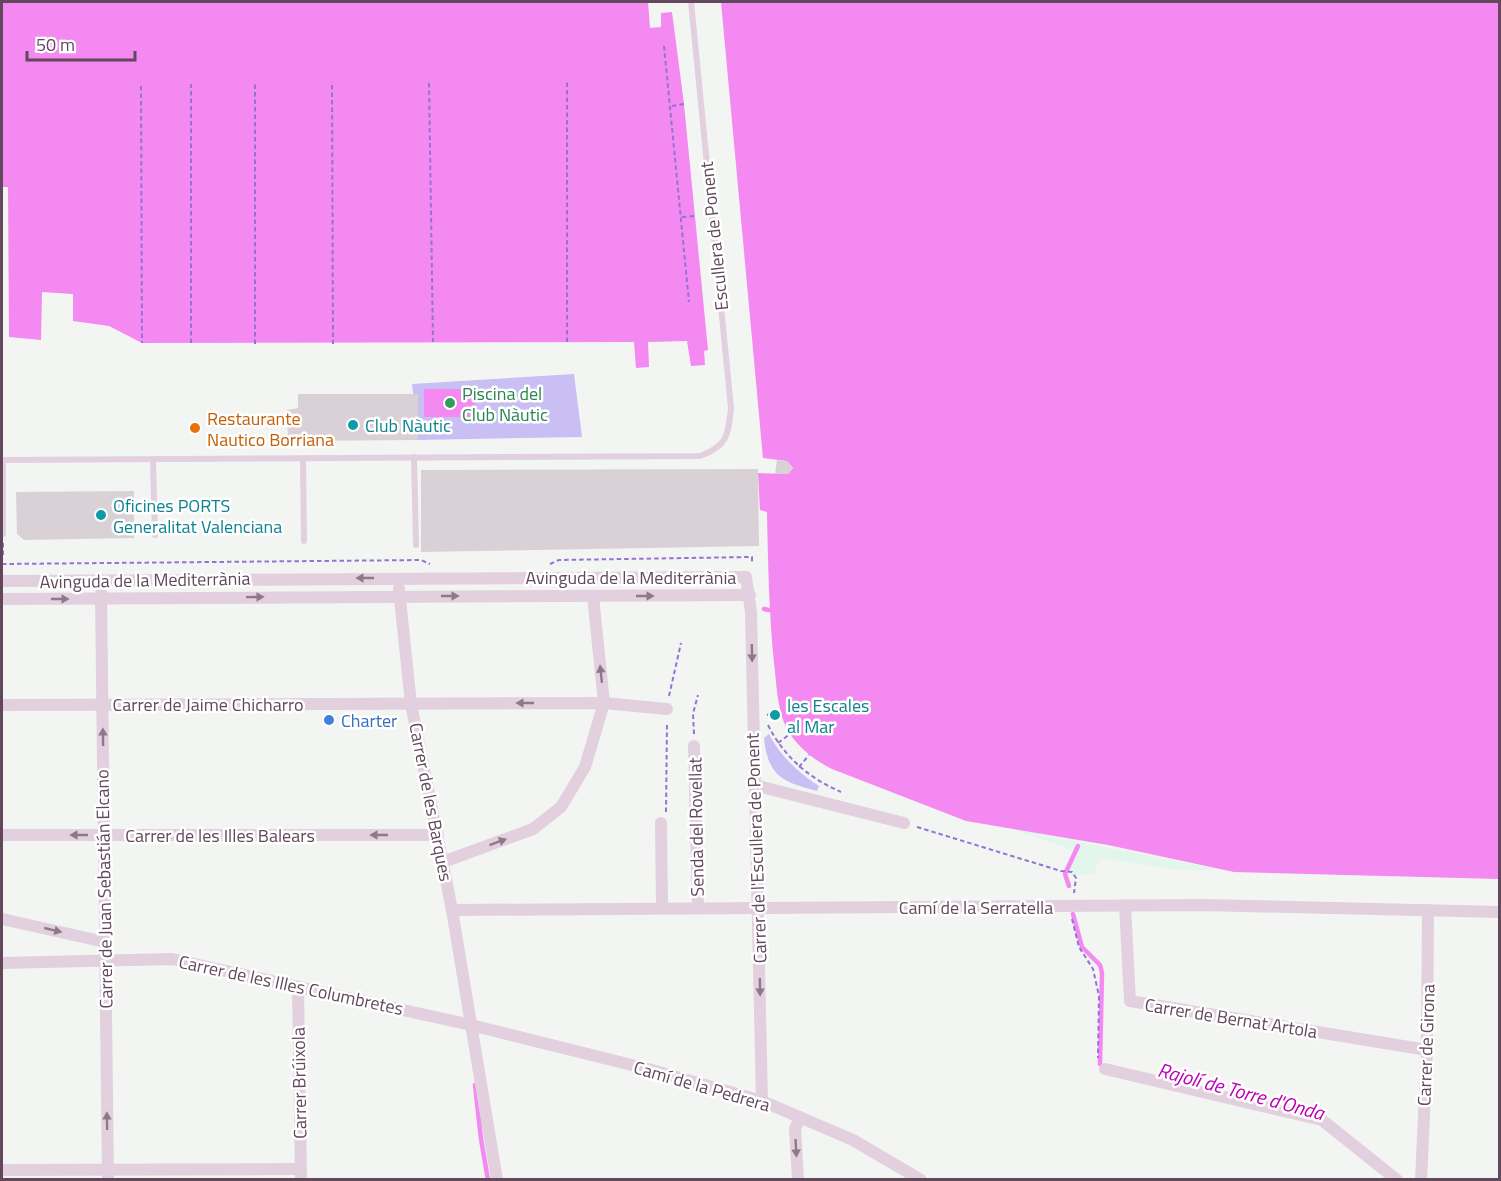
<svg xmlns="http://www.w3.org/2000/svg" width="1501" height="1181" font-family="'Titillium Web',sans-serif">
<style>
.green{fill:#cabff4}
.sand{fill:#e3f6ec}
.water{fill:#f389f1}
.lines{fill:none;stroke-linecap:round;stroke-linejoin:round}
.stream{stroke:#f389f1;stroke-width:4.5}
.building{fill:#dad1d6}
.path{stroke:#9374d5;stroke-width:2;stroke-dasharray:4.5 3;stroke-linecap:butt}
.lane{stroke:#e2d0de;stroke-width:6}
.street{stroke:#e2d0de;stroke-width:12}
.oneway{fill:#8f7888}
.leisure-dot{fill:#2e9e5b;stroke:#fff;stroke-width:2}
.culture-dot{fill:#0f9aa8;stroke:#fff;stroke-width:2}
.food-dot{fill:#e8710a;stroke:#fff;stroke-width:2}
.shop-dot{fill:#3f7fe0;stroke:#fff;stroke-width:2}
.labels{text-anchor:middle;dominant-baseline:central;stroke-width:5;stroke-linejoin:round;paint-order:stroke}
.street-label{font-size:18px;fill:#62485a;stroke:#fff}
.leisure-label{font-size:18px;fill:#27864d;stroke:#fff;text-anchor:start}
.food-label{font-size:18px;fill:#c56008;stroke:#fff;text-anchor:start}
.culture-label{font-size:18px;fill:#0d838f;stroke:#fff;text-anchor:start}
.shop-label{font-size:18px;fill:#366cbe;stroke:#fff;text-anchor:start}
.water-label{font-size:20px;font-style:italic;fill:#bc01b7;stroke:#fff}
</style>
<rect width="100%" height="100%" fill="#f3f5f2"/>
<g class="green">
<path d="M574,374L582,437L418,440L412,384Z"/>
<path d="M769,734C780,756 799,773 819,786L817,791C782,782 768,776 764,738Z"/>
</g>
<path class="sand" d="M1008,828L1213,868L1211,870H1176L1101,858L1096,867L1097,872L1094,874L1069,875L1070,867L1079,852Z"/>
<g class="water">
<path d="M2,2H648L650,28L661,27V13L672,12L684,104L708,350L704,351L705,365L691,366L687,341L648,342L649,367L636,368L634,342L142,343L109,326L73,321V294L42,292L41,340L9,337L8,187H2Z"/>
<path d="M721,2H1499V879L1234,872L1108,845L966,821L832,769C816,761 801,750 790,734C777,714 777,687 774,663C769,613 768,563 767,512L760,510L758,473L788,474L793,468L787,461L763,458Z"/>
<path d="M424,389H476L475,417H424Z"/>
</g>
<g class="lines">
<g class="stream">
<path d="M764,609L769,610"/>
<path d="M1069,886L1065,874L1078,846"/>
<path d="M1073,914L1082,947L1100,965L1102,973L1100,1064"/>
<path d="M475,1085L481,1139L488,1180"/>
</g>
</g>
<g class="building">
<path d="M298,394H418V440L288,441L287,410L298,408Z"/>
<path d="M777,460L787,461L793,468L788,474H775Z"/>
<path d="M758,469L759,546L421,552V470Z"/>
<path d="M134,491V538L24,540L17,534L16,492Z"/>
</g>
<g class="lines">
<g class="path">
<path d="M664,46L689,302"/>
<path d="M429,83L433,342"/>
<path d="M332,85L333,344"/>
<path d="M141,86L142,343"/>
<path d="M672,106L684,104"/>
<path d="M682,217L695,216"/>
<path d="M567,342V80"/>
<path d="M191,343V84"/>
<path d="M255,344V84"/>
<path d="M3,543V555"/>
<path d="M2,564L421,560L430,564"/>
<path d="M550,564L559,560L752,557V564"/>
<path d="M669,696L681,643"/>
<path d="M767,715L780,710"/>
<path d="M768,725C784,757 809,778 841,792"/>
<path d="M694,734L693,714L698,695"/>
<path d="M778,743L790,734"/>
<path d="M799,767L809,755"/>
<path d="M666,812L667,722"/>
<path d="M917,827L1061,871L1072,872L1076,878L1074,893"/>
<path d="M1072,919L1079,947L1093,969L1099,996L1098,1058"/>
</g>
<g class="lane">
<path d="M414,457L416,545"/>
<path d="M303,458L304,541"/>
<path d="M2,460L700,456C728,446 728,435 731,408L691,2"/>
<path d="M3,460V534"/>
<path d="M153,460L155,535"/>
</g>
<g class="street">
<path d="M2,581L746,577L751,612L762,1101"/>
<path d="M399,589L411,704L452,910L497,1180"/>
<path d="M101,593L108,1180"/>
<path d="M2,599L750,595"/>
<path d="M2,705L604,703L667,709"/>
<path d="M694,746L698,908"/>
<path d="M754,785L904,823"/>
<path d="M661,823L662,907"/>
<path d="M2,835H438"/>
<path d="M443,862L533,829L561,807L585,767L604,703L593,596"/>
<path d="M1125,906L1130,1001L1427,1050"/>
<path d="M452,910L1203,905L1500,912"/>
<path d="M2,919L105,942"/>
<path d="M2,963L172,959L471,1025L652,1070L762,1101L853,1140L921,1180"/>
<path d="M298,987L301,1180"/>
<path d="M1105,1069L1322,1120L1397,1180"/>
<path d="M2,1170L301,1169"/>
<path d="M798,1180L795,1129L800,1117"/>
<path d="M1421,1180L1427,1050L1428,910"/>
</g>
</g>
<defs><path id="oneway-solid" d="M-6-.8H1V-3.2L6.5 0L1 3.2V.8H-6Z" transform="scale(1.5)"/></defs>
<g class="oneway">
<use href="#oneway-solid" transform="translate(365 578) rotate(180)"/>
<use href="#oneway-solid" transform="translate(450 596)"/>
<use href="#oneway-solid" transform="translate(645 596)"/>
<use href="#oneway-solid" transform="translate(255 597) rotate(-1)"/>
<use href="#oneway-solid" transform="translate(60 599)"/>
<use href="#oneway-solid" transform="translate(752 653) rotate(89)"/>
<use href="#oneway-solid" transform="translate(601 674) rotate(-96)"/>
<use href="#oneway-solid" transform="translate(525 703) rotate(180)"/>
<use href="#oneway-solid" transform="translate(103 737) rotate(-91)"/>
<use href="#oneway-solid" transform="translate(79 835) rotate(180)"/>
<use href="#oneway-solid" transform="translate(379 835) rotate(-180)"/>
<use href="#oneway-solid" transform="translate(498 842) rotate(-20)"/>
<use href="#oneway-solid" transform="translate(53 930) rotate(13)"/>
<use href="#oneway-solid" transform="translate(760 987) rotate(89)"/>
<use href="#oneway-solid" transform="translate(107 1121) rotate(-91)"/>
<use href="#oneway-solid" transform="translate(796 1148) rotate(87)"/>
</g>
<circle class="leisure-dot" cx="450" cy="403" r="6"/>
<g class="culture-dot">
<circle cx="353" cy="425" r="6"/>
<circle cx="101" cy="515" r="6"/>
<circle cx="775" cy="715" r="6"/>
</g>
<circle class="food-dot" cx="195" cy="428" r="6"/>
<circle class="shop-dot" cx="329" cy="720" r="6"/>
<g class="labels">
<g class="street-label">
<text transform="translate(714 236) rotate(-96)">Escullera de Ponent</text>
<text x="631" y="577">Avinguda de la Mediterrània</text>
<text transform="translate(145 580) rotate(-1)">Avinguda de la Mediterrània</text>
<text x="208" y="704">Carrer de Jaime Chicharro</text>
<text transform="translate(431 802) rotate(79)">Carrer de les Barques</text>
<text transform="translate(696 827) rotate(-91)">Senda del Rovellat</text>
<text x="220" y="835">Carrer de les Illes Balears</text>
<text transform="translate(756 848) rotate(-92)">Carrer de l'Escullera de Ponent</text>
<text transform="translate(104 889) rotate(-91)">Carrer de Juan Sebastián Elcano</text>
<text x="976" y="907">Camí de la Serratella</text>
<text transform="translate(291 985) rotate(12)">Carrer de les Illes Columbretes</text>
<text transform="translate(1231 1018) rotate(9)">Carrer de Bernat Artola</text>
<text transform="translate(1426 1045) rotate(-88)">Carrer de Girona</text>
<text transform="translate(299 1083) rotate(-91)">Carrer Brúixola</text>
<text transform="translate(702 1086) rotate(16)">Camí de la Pedrera</text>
</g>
<g class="leisure-label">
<text x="462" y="393">Piscina del<tspan x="462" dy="21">Club Nàutic</tspan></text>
</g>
<g class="food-label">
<text x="207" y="418">Restaurante<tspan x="207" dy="21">Nautico Borriana</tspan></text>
</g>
<g class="culture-label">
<text x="365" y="425">Club Nàutic</text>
<text x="113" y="505">Oficines PORTS<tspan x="113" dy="21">Generalitat Valenciana</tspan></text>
<text x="787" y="705">les Escales<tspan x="787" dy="21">al Mar</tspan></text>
</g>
<g class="shop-label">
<text x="341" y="720">Charter</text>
</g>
<g class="water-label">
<text transform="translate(1241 1091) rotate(15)">Rajolí de Torre d'Onda</text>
</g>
</g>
<rect width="1501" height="1181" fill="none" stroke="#62485a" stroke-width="6"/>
<path d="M27 51v9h108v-9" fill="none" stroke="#62485a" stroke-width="3"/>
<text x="36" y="51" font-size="18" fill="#62485a" stroke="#ffffff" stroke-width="4.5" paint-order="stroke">50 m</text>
</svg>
